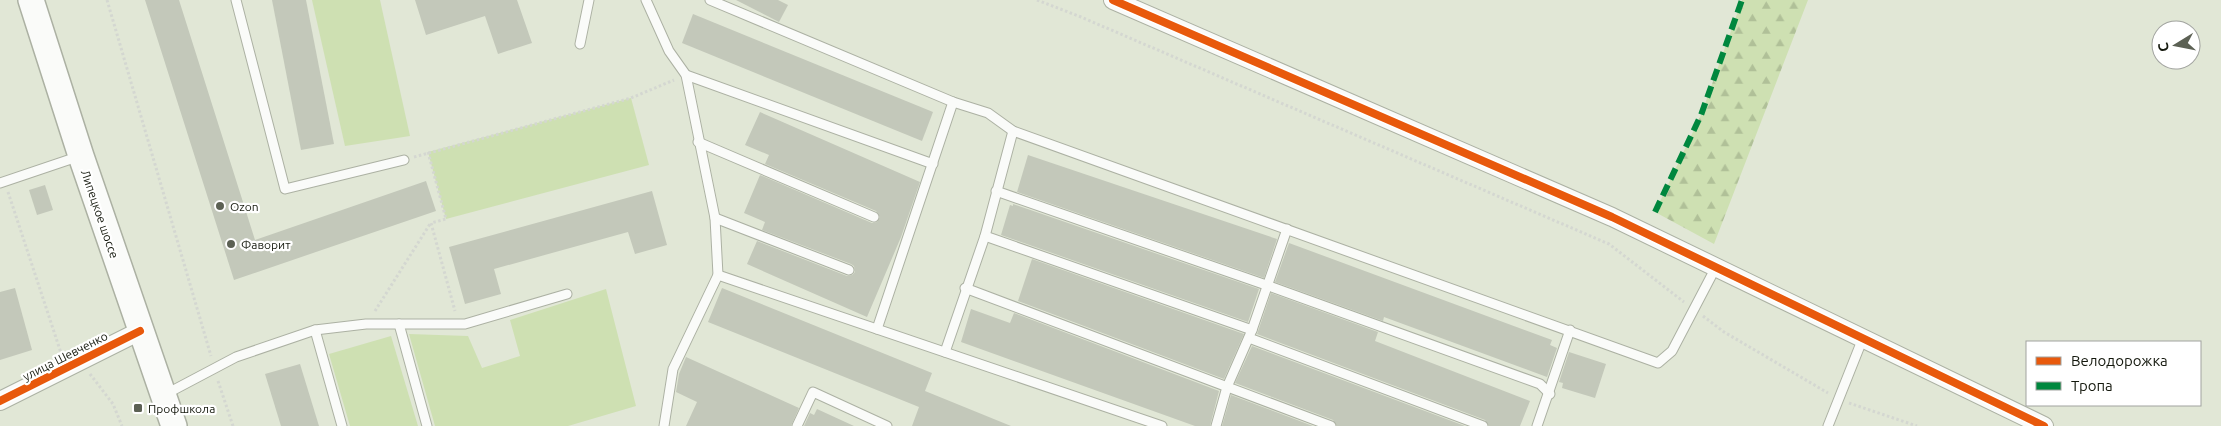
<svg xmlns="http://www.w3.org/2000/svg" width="2221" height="426" font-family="Ubuntu,sans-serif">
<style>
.green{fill:#cee0b2}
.forest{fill:url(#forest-firs)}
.building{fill:#c3c8ba}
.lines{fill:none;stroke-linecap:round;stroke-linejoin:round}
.lane-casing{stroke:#acb1a3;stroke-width:11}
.street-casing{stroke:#acb1a3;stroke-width:20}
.secondary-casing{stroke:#acb1a3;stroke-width:28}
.path{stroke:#d4d7d1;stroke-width:3;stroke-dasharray:2.5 2.5;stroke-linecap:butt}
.lane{stroke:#fafbf9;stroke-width:9}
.street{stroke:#fafbf9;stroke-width:18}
.secondary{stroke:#fafbf9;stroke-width:25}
.quiet{stroke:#00873e;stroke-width:6;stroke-dasharray:12 6;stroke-linecap:butt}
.cycleway-casing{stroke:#fff;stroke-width:11}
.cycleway{stroke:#e8590c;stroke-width:8}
.poi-dot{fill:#5c6154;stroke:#fff;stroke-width:2}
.labels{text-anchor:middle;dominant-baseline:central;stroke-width:4.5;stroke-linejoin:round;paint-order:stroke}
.poi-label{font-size:12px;fill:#15190e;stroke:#fff;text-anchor:start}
.street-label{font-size:12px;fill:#15190e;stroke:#fff}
</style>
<defs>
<pattern id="forest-firs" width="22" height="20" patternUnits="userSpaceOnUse" patternTransform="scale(1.25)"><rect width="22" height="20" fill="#cee0b2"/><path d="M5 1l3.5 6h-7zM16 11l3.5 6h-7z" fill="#b0c098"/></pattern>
</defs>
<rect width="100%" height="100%" fill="#e1e7d6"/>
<g class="green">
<path d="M312,0H380L410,136L345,146Z"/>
<path d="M631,98L649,165L446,219L428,152Z"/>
<path d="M606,289L636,406L568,426H435L409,334L468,336L482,368L520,356L510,320Z"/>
<path d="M391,336L418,426H350L329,354Z"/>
</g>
<path class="forest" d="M1742,0H1808L1714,244L1655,212L1701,115Z"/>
<g class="building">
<path d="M145,0H179L255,240L426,181L436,211L234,280Z"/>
<path d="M272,0H306L334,144L301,150Z"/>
<path d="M415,0H517L532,43L498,54L485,16L426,35Z"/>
<path d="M736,0H778L788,5L779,22Z"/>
<path d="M693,14L933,112L922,141L682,43Z"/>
<path d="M760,112L920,182L901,237L867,317L747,264L757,241L847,276L852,275L855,272L854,266L851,264L762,230L765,222L744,213L760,175L872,223L877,222L880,217L876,211L765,164L769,155L745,145Z"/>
<path d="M1028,155L1277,239L1264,278L1017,192Z"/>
<path d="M45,185L53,210L37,215L29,190Z"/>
<path d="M652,191L667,245L635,254L628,232L494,269L501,294L465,304L449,247Z"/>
<path d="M1013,204L1259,289L1248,322L1001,235L1010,205L1013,206Z"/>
<path d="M1289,243L1552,340L1550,345L1557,348L1547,377L1384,317L1383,321L1275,282Z"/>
<path d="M1032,259L1244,334L1224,379L1018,301Z"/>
<path d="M15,288L32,350L0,360V292Z"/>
<path d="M722,288L932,373L925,391L1011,426H912L919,407L708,322Z"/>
<path d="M1271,293L1378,332L1375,341L1530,401L1520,426H1489L1485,420L1257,334Z"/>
<path d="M971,309L1010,323L1014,313L1219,391L1210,426H1195L961,342Z"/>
<path d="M1252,346L1465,426H1337L1333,420L1235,383Z"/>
<path d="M1569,352L1606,364L1595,398L1562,388L1563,383L1559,382Z"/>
<path d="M686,357L799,408L791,426H686L697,402L676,392L679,374Z"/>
<path d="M300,364L319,426H281L265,374Z"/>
<path d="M1231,395L1313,426H1222Z"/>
<path d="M817,409L854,426H804L810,413L814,415Z"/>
</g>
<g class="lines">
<defs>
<g id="lane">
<path d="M236,0L285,189L404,160"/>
<path d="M646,0L669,51L686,75L715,218L718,275L673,369L664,426"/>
<path d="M710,0L953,102L988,113L1013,131L1658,363L1672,351L1716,267"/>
<path d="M580,44L589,0"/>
<path d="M686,75L933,164"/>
<path d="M698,142L874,217"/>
<path d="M0,183L80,156"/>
<path d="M996,191L1269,286L1540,384L1550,394"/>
<path d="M715,218L849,270"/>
<path d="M985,236L1252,330"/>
<path d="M718,275L1162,426"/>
<path d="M965,288L1331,426"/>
<path d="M399,324L427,426"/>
<path d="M877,329L953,102"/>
<path d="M315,330L342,426"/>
<path d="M1249,338L1483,426"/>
<path d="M945,352L985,236L1013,131"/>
<path d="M166,394L236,357L315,330L366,324H465L567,294"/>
<path d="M797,426L813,392L887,426"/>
<path d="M1216,426L1227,387L1252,330L1287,229"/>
<path d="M1537,426L1570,330"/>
<path d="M1828,426L1863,338"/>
</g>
<g id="street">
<path d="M1113,0L1612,217L2044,426"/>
<path d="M0,401L140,331"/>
</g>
<path id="secondary" d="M31,0L81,156L174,426"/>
</defs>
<use href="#lane" class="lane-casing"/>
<use href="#street" class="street-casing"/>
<use href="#secondary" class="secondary-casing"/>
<g class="path">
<path d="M107,0L211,356"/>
<path d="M1037,0L1081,17L1609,244L1684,302"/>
<path d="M428,152L446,219L431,223L455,311"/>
<path d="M414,157L631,98L674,80"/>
<path d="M8,192L61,353"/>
<path d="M375,311L430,224"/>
<path d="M1703,316L1724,332L1828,393"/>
<path d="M90,374L113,404L122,426"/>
<path d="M218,381L233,426"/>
<path d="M1849,403L1917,426"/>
</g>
<use href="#lane" class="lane"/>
<use href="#street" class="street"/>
<use href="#secondary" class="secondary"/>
<path class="quiet" d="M1655,212L1701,115L1742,0"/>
<defs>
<g id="cycleway">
<path d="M1113,0L1612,217L2044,426"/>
<path d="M0,401L140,331"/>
</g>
</defs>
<use href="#cycleway" class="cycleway-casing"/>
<use href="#cycleway" class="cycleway"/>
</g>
<g class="poi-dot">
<circle cx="220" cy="206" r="5"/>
<circle cx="231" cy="244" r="5"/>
<rect x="133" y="403" width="10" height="10" rx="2.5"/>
</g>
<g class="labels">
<g class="poi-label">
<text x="230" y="206">Ozon</text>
<text x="241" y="244">Фаворит</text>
<text x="148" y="408">Профшкола</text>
</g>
<g class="street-label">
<text transform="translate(100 214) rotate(71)">Липецкое шоссе</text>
<text transform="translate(65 356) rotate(-27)">улица Шевченко</text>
</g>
</g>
<rect x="2026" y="341" width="175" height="65" fill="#ffffff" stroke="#a1a39f"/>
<rect x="2036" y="357" width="25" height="8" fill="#e8590c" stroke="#a1a39f"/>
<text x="2071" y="366" font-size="15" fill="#15190e">Велодорожка</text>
<rect x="2036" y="382" width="25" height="8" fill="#00873e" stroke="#a1a39f"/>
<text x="2071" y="391" font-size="15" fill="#15190e">Тропа</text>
<g transform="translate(2176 45) rotate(260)"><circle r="24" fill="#ffffff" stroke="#a1a39f"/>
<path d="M0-4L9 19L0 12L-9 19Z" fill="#5c6154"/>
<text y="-8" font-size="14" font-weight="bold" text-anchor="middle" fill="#15190e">С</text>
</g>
</svg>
